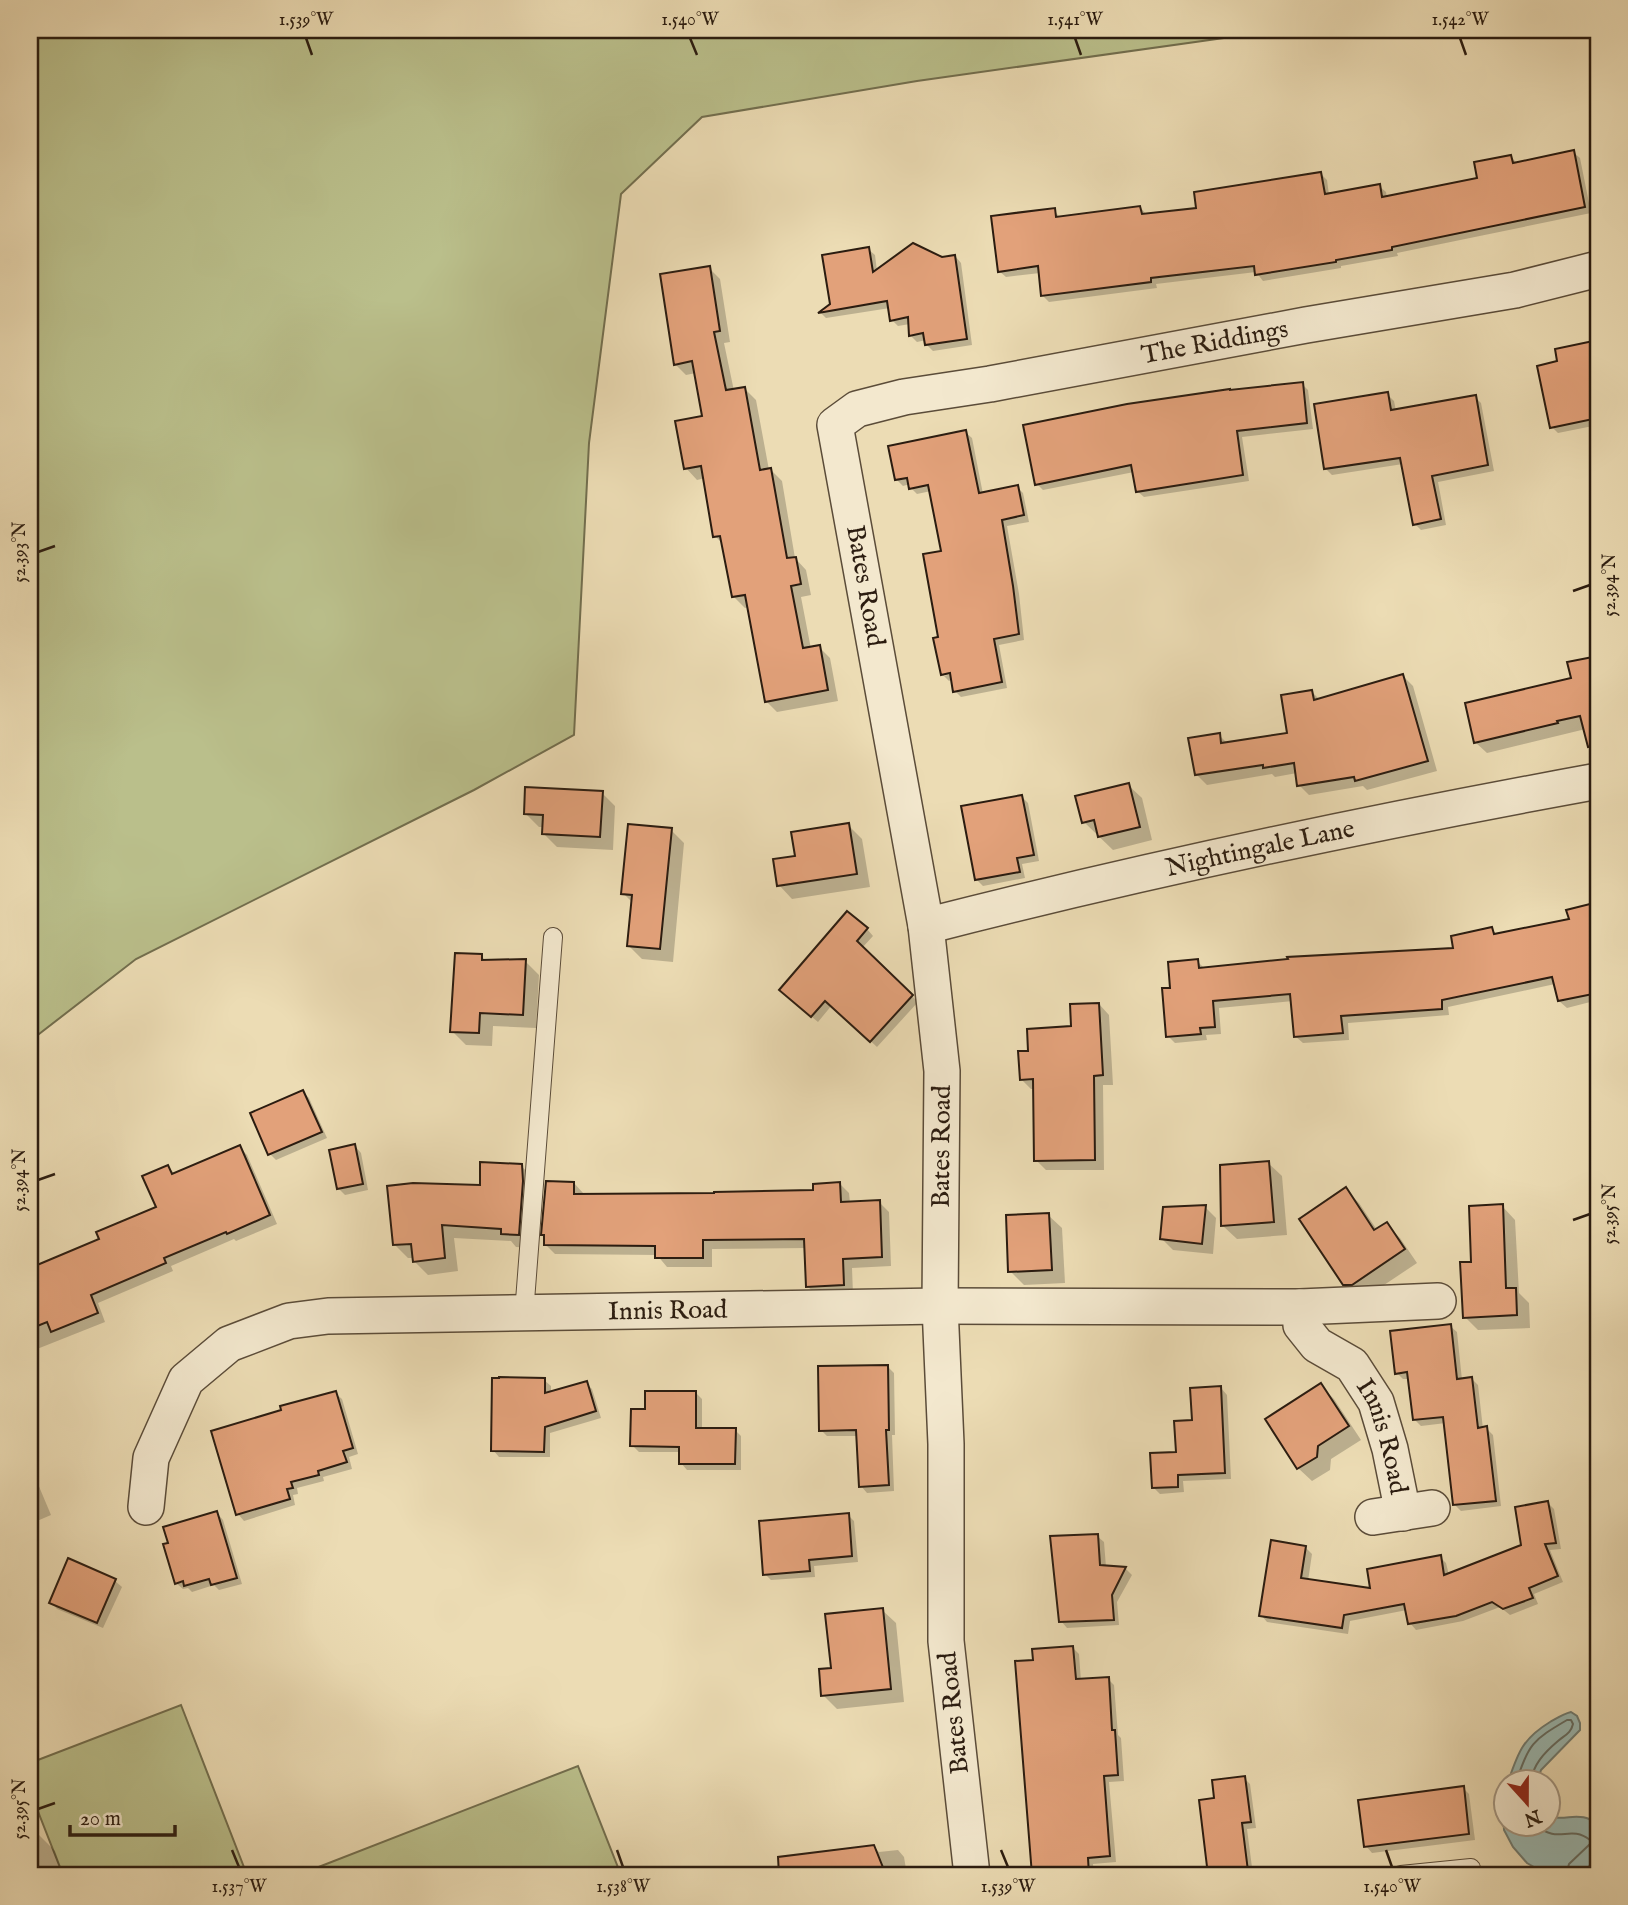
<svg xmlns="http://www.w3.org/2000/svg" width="1628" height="1905" font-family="'IM FELL English',serif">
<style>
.green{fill:#babf8b;stroke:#726e4e;stroke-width:2}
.water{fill:#9abab4;stroke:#6e7b72;stroke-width:2}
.shadow{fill:#0003;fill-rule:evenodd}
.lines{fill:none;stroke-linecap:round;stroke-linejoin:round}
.shore{stroke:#626b62;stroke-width:2}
.building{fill:#e2a17a;stroke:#2b1c10;stroke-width:2}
.lane-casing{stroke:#5b4c39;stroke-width:20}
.street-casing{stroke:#5b4c39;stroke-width:38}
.lane{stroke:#f3e8ce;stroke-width:18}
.street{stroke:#f3e8ce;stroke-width:35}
.ticks{fill:none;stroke:#2b1c10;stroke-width:2.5}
.labels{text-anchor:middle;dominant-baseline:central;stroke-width:5;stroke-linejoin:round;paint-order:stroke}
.street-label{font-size:26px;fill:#2b1c10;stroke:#f3e8ce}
.neatline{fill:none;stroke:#2b1c10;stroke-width:2.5}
.ticks-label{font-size:18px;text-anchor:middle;fill:#2b1c10}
</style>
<rect width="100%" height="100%" fill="#ecdcb4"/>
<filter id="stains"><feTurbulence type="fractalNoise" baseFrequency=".00286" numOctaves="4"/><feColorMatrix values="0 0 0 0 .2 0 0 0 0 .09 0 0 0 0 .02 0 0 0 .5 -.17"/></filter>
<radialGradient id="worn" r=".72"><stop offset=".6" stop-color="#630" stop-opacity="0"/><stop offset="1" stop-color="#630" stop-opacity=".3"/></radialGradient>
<g class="green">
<path d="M30,30H1281L917,81L702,117L621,194L589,443L574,735L474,790L136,959L30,1041Z"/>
<path d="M181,1705L247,1875H63L30,1791V1763Z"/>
<path d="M578,1766L621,1875H298Z"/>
</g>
<g class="water">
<path d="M1571,1712L1577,1716L1580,1723V1730L1541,1770L1537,1782H1508C1518,1753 1522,1739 1550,1722C1557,1718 1563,1714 1571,1712Z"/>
<path d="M1505,1793L1506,1825H1548V1814C1560,1823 1575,1812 1589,1819C1593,1821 1595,1824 1598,1827V1856L1586,1870L1577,1875H1548L1527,1863L1513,1847L1504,1830L1503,1809Z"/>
</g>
<g class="shadow">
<path d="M1573,152L1580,158L1591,213L1397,253L1398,256L1341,266V268L1263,281L1256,272L1156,284L1157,288L1049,302L1043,296L1040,273L1006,277L999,271L1054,210L1061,219L1140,207L1146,214L1198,210L1321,174L1327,180L1329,195L1379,186L1386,192L1387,198L1479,179L1511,157L1517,163Z"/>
<path d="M868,249L875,255L877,271L955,256L961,263L972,345L933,351L927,345L926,340L917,342L911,336L910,324L898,326L892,320L890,308L826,318L821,313L832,304Z"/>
<path d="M709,268L720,279L730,342L724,343L734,391L745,389L756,400L769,470H771L782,481L795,558L806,570L811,595L801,597L811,649L819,647L830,658L838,701L777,712L766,701L749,607L745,608L734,597L724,545L715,536L705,478L697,480L686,468L705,418L696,373L686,375L675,364Z"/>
<path d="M1598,341V425L1558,433L1552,427L1559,362L1557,350Z"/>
<path d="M1302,384L1308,390L1313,429L1242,437L1249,481L1144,497L1137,491L1134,472L1043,490L1037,484Z"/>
<path d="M1387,394L1394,401L1396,411L1475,397L1481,403L1494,471L1438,482L1446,525L1421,530L1415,524L1403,464L1332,475L1326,469Z"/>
<path d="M965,432L972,438L983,494L1017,487L1023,493L1029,522L1007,526L1019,594L1024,640L999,645L1007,688L961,697L955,691L953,679L949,681L942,674L943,552L931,491L917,494L911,488L910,484L903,486L896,479ZM944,672H959L944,676Z"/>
<path d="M1598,658V726L1487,753L1475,742L1573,679L1569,663Z"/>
<path d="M1403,676L1413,686L1437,771L1367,790L1363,786L1309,795L1299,785L1297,773L1275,777L1272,774L1207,785L1197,775L1219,735L1228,744L1289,734L1312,692L1320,700Z"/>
<path d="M1128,785L1142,798L1152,840L1113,850L1084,822Z"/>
<path d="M602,793L615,806L613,850L557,847L544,834V827H539L526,814Z"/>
<path d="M1022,797L1028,803L1039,861L1022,864L1025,878L983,886L976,879Z"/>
<path d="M848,825L862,839L870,887L792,899L779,885Z"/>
<path d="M671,830L684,843L673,962L642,959L629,946L633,903L623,893Z"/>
<path d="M1596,904L1598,906V1000L1567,1008L1559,1001L1555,984L1448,1007L1449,1015L1348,1023L1349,1040L1303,1043L1295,1036L1293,1001L1219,1008L1221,1034L1206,1035L1207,1040L1175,1043L1168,1036L1172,990L1197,961L1205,969L1455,949L1491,929L1497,935L1571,920Z"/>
<path d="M867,929L873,936L862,948L918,1002L877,1047L832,1005L818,1022L787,996Z"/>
<path d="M481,956L487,962L525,961L539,975L536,1028L493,1026L492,1046L466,1045L452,1031Z"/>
<path d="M1099,1004L1109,1015L1113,1085H1103L1104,1170H1046L1036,1160L1035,1089H1031L1021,1079L1030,1053L1073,1028Z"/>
<path d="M303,1092L309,1098L327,1138L276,1160L270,1154Z"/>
<path d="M355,1146L361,1153L368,1190L345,1195L338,1188Z"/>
<path d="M239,1147L247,1155L277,1224L236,1241L234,1239L171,1266L173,1271L98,1303L105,1322L32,1351L33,1396H30V1270L101,1240L158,1208L168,1167L175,1174Z"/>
<path d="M1268,1163L1282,1176L1287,1235L1237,1239L1223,1226Z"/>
<path d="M521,1166L535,1179L532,1248L516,1247L511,1241L454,1238L458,1271L428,1275L414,1261V1258H408L395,1245L481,1187Z"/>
<path d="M574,1183L583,1193V1196L815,1192L840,1184L849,1193L850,1203L879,1202L889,1212L891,1266L852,1268L853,1294L818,1296L808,1287L806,1248L712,1249V1267H667L657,1255L555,1254L546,1245V1237L543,1235Z"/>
<path d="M1345,1189L1359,1203L1377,1230L1386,1224L1400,1238L1417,1263L1366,1297L1359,1298L1345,1284Z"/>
<path d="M1502,1206L1515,1220L1519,1293L1529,1303L1530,1328L1478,1330L1465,1317L1473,1263Z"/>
<path d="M1205,1207L1216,1218L1213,1254L1173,1250L1161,1238Z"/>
<path d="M1048,1215L1062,1228L1065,1283L1024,1285L1010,1271Z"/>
<path d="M1598,1322V1337L1591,1330Z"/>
<path d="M1450,1326L1457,1332L1462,1380L1472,1379L1478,1385L1483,1429L1486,1428L1493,1435L1501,1506L1461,1511L1454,1504L1446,1423L1421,1426L1415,1420L1410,1379H1403L1397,1373Z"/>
<path d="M887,1366L894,1373L895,1435H892L894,1491L867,1493L861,1486L858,1436H827L821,1430Z"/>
<path d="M1598,1366V1396L1591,1367Z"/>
<path d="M544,1380L551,1386V1393L586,1383L592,1389L601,1418L550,1433V1457H499L493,1450Z"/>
<path d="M1321,1386L1334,1399L1361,1440L1331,1459L1330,1470L1312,1481L1298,1468Z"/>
<path d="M1221,1388L1227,1395L1231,1479L1183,1481L1184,1492L1160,1494L1153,1487L1178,1453L1194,1422Z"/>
<path d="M335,1393L342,1399L358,1454L349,1457L352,1469L323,1477L324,1481L297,1488L298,1494L293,1495L295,1505L244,1521L238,1514Z"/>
<path d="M696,1393L702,1399V1430H735L741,1436V1470H687L681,1463V1452H639L632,1445L647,1411Z"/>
<path d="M30,1465L51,1515L30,1524Z"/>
<path d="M1548,1503L1554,1509L1561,1549L1550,1550L1563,1582L1534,1594L1538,1604L1510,1615L1500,1607L1463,1621L1416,1630L1410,1623L1407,1610L1350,1621L1348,1634L1267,1622L1261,1615L1305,1547L1312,1554L1308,1581L1372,1590L1440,1557L1446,1563L1449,1575L1523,1546Z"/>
<path d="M217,1513L223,1520L242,1584L219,1590L214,1585L192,1592L188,1588L183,1589L176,1583Z"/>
<path d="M848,1515L854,1521L858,1562L814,1566L815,1577L771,1580L765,1574Z"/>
<path d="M1097,1536L1104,1542L1106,1567L1126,1569L1132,1575L1117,1602L1119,1625L1067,1628L1061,1621Z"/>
<path d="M69,1561L115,1581L122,1587L103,1628L57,1609L51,1602Z"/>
<path d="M882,1610L896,1623L904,1702L837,1709L823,1695L833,1669Z"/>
<path d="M1073,1648L1079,1654L1081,1681L1108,1679L1114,1685L1118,1735L1121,1738L1124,1781L1109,1782L1116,1862L1093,1864L1094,1875H1034L1017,1662L1035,1661Z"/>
<path d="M1244,1778L1250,1784L1256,1828L1247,1829L1253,1875H1210L1216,1799Z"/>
<path d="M1463,1788L1469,1794L1475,1840L1372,1853L1366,1846Z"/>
<path d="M35,1831L55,1851L64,1875H30V1832Z"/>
<path d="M874,1847L879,1852L898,1850L904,1857L906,1869L908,1868L915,1875H792L789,1857Z"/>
</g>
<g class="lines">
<g class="shore">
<path d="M1516,1783C1528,1744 1533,1740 1567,1720H1571L1573,1724C1571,1733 1565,1735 1558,1741C1545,1752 1532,1765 1531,1783"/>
<path d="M1536,1825C1559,1845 1569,1824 1590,1840V1844L1569,1864L1566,1875"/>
</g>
</g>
<g class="building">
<path d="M1574,150L1585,207L1392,247V250L1336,260V262L1255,275L1254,266L1151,278V282L1041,296L1038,266L998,272L991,216L1055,208L1056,217L1140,206L1142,214L1196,208L1194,192L1321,172L1325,194L1380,184L1382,197L1477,178L1474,162L1511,155L1513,163Z"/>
<path d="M913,243L942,257L955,255L967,339L925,345L923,333L909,336L908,317L890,321L887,301L818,313L830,304L822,255L869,247L873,272Z"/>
<path d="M710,266L720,331L714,332L726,390L745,387L760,470L771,468L787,558L796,557L801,584L791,586L803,648L820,645L828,690L765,702L745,595L732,597L720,536L713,537L701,466L684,469L675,421L702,416L692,361L674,365L660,274Z"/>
<path d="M1598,340V418L1550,428L1537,366L1557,361L1555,349Z"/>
<path d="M1303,382L1307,423L1237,431L1243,475L1136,492L1131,465L1035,485L1023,425L1127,404L1230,389V390Z"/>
<path d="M1388,392L1391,410L1476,395L1488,465L1432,476L1441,519L1413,525L1400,458L1324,469L1314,404Z"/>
<path d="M966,430L979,493L1018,485L1024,515L1002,520L1013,586L1019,634L994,639L1002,682L953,692L950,673L941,675L933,638L938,637L923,554L941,551L928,485L909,489L907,478L895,480L888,446Z"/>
<path d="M1598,656V745L1588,747L1580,716L1557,721L1558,723L1474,743L1465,703L1571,678L1567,662Z"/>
<path d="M1403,674L1428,761L1355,781L1354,777L1297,786L1294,763L1263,768V765L1195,775L1188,738L1220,733L1221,743L1287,733L1281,695L1312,690L1314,700Z"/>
<path d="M1129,783L1140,827L1098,837L1094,820L1082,823L1075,796Z"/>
<path d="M525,787L603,791L600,837L542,834L543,815L524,814Z"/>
<path d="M1022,795L1034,855L1017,858L1020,872L975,880L961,806Z"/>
<path d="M849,823L857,874L777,886L773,859L795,856L791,832Z"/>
<path d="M628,824L672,828L660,949L627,946L632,895L621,894Z"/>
<path d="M1598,902V993L1558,1001L1552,977L1442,1000V1009L1341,1016L1343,1033L1294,1037L1290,994L1213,1001L1215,1027L1200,1028L1201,1034L1166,1037L1162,988H1170L1168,962L1198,959L1199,968L1288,959L1287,957L1453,948L1451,936L1492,927L1494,934L1569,919L1566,910Z"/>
<path d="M847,911L868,928L857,941L913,995L870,1042L825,1001L811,1017L779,990Z"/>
<path d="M455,953L482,954V960L526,959L523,1015L480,1013L479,1033L450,1032Z"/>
<path d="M1099,1003L1103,1075L1094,1076L1095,1160L1034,1161L1033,1079L1020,1080L1018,1051H1028L1027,1029L1071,1026L1070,1004Z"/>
<path d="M303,1090L322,1132L268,1155L250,1113Z"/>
<path d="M355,1144L363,1184L337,1189L329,1150Z"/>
<path d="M240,1145L270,1215L227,1234L226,1232L164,1258L166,1263L91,1295L98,1313L51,1332L47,1322L30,1329V1268L99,1239L96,1232L156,1207L142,1176L168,1165L172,1174Z"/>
<path d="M1269,1161L1274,1222L1221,1226L1220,1165Z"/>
<path d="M480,1162L522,1164L523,1181L519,1235L501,1234V1229L442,1225L445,1258L413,1262L411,1244L393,1245L387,1186L413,1183L480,1185Z"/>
<path d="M546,1181L574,1182V1194L714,1193V1192L813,1190V1184L840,1182L841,1202L880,1200L882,1257L843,1259L844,1285L806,1287L804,1239L703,1240V1258H655V1246L544,1245V1235H541Z"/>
<path d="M1346,1187L1374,1230L1387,1222L1405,1249L1352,1285H1343L1299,1219Z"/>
<path d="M1503,1204L1506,1288H1516L1517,1315L1463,1318L1460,1262H1471L1469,1206Z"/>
<path d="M1206,1205L1202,1244L1160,1239L1163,1207Z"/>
<path d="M1049,1213L1052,1270L1008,1272L1006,1215Z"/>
<path d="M1451,1324L1457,1379L1472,1377L1478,1428L1487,1426L1496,1501L1453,1505L1443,1417L1413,1420L1407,1372L1395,1374L1390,1331Z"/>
<path d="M888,1365L889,1430H886L889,1485L859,1487L856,1430L819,1431L818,1366Z"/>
<path d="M499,1377L545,1378V1393L587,1381L596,1411L545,1427L544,1452L491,1451L492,1378H499Z"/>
<path d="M1321,1383L1349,1426L1318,1446L1317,1457L1297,1469L1265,1419Z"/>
<path d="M1221,1386L1225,1473L1178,1475V1487L1152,1488L1150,1453L1176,1452L1174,1421L1192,1420L1190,1388Z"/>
<path d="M336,1391L353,1448L343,1451L347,1462L318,1471L319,1475L291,1482L293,1488L287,1489L290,1499L236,1515L211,1431L281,1410L280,1406Z"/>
<path d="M645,1391H696V1428H736L735,1464H679V1447L630,1446L631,1409H645Z"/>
<path d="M1548,1501L1556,1543L1545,1544L1558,1576L1529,1588L1533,1598L1503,1609L1492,1602L1456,1616L1408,1624L1404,1604L1344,1615L1342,1628L1259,1616L1271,1540L1306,1546L1301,1578L1370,1588L1367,1569L1441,1555L1444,1575L1521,1545L1515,1507Z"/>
<path d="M217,1511L237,1578L211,1585L209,1579L184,1586L183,1581L175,1584L163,1544L168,1543L163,1527Z"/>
<path d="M849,1513L852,1556L809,1560L810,1571L763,1575L759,1521Z"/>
<path d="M1098,1534L1100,1565L1126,1567L1112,1595L1114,1620L1059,1622L1050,1536Z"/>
<path d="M68,1558L116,1579L97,1623L49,1603Z"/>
<path d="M883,1608L891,1689L821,1696L819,1669L831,1668L825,1614Z"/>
<path d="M1073,1646L1076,1679L1109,1677L1112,1730H1115L1118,1775L1104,1776L1110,1856L1088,1858L1089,1875H1032L1015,1661L1033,1660L1032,1649Z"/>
<path d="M1245,1776L1251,1822L1242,1823L1248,1871L1208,1875L1199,1800L1214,1798L1212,1780Z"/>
<path d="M1464,1786L1469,1834L1364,1847L1358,1800Z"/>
<path d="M874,1845L886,1875H779L778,1857Z"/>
</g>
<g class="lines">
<defs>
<g id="lane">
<path d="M524,1314L553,937"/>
<path d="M1401,1875L1471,1868L1472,1875"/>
</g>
<g id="street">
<path id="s1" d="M926,926C1148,869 1373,822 1598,781"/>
<path id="s2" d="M1300,1307L1301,1325L1317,1345L1352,1365L1376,1402L1390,1449L1403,1513"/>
<path id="s3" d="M146,1507L151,1458L186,1380L229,1344L289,1321L328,1316L940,1306L1300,1307L1438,1301"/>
<path d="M1373,1517L1432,1508"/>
<path id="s4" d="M972,1875L946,1641V1444L940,1306L942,1071L926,926L835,425L857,409L904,397L990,384L1306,325L1515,290L1598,269"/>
</g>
</defs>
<use href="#lane" class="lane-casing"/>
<use href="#street" class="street-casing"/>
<use href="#lane" class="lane"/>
<use href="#street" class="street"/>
</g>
<path class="ticks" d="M306,38L312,55M690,38L697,55M1075,38L1081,55M1460,38L1466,55M38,552L55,546M1573,591L1590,585M38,1180L55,1174M1573,1220L1590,1214M38,1809L55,1803M232,1850L239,1867M617,1850L623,1867M1001,1850L1008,1867M1386,1850L1392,1867"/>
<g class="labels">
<g class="street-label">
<text stroke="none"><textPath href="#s4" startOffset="1852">The Riddings</textPath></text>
<text transform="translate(865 586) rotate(80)">Bates Road</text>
<text stroke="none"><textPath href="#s1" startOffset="343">Nightingale Lane</textPath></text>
<text stroke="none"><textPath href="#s4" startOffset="730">Bates Road</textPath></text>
<text stroke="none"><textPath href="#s3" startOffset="634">Innis Road</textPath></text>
<text stroke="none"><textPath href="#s2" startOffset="163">Innis Road</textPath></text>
<text transform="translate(954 1713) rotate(-96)">Bates Road</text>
</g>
</g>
<rect width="1628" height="1905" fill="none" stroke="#ecdcb4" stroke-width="77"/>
<g transform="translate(1527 1803) rotate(159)"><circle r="33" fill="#f3e8ce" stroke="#a39682" stroke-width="2"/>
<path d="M0-5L12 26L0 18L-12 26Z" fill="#8f2418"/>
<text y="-10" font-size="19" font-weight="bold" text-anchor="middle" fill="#2b1c10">N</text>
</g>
<path d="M70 1825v10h105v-10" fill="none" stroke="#2b1c10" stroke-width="3.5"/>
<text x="80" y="1825" font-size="21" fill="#2b1c10" stroke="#f3e8ce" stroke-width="5" paint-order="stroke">20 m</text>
<rect x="38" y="38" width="1552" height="1829" class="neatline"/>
<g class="ticks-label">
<text x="306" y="25">1.539°W</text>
<text x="690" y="25">1.540°W</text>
<text x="1075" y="25">1.541°W</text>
<text x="1460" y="25">1.542°W</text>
<text transform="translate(19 552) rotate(-90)" y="6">52.393°N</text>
<text transform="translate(1609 585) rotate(-90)" y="6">52.394°N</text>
<text transform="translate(19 1180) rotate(-90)" y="6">52.394°N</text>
<text transform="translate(1609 1214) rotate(-90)" y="6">52.395°N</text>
<text transform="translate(19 1809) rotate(-90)" y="6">52.395°N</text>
<text x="239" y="1892">1.537°W</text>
<text x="623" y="1892">1.538°W</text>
<text x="1008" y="1892">1.539°W</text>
<text x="1392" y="1892">1.540°W</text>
</g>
<rect width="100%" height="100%" filter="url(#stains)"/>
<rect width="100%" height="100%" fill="url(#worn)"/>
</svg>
